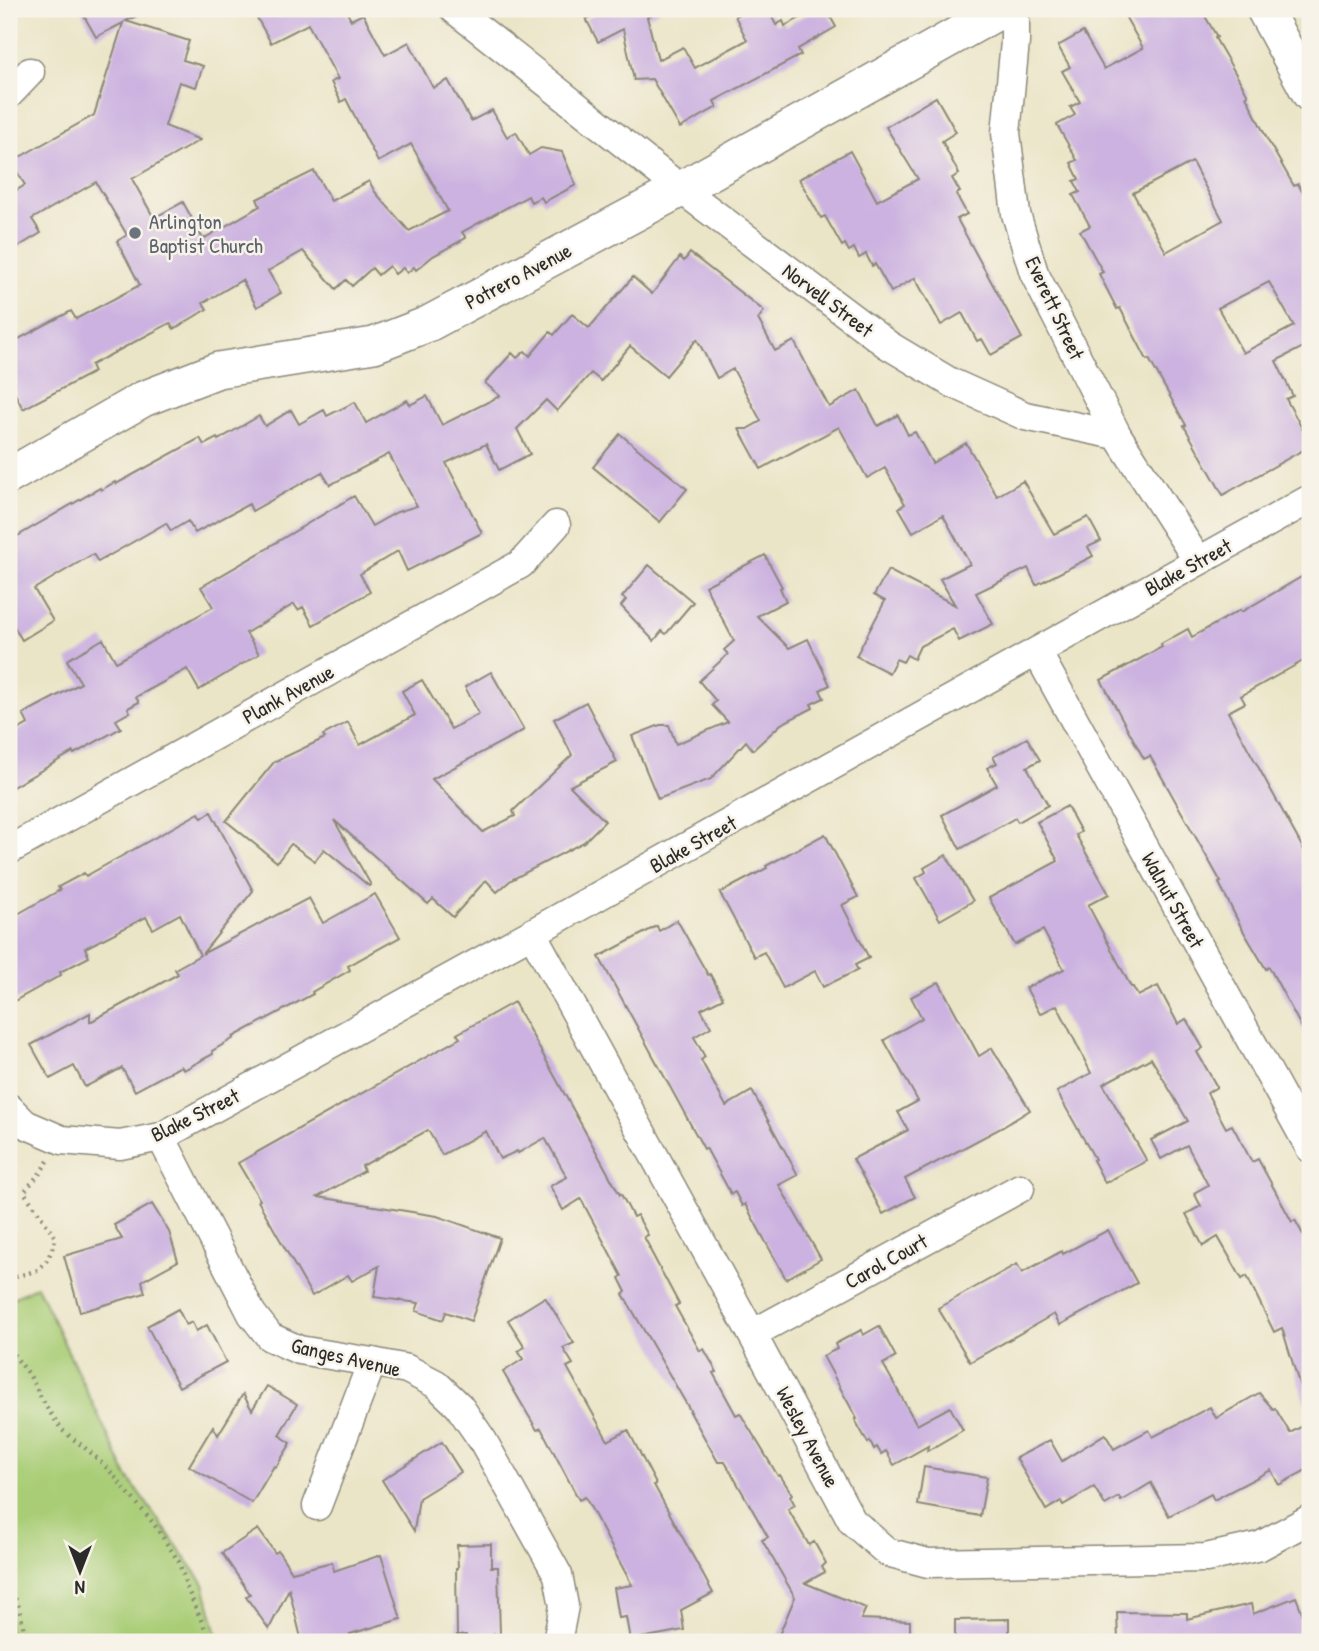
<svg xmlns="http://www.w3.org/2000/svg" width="1319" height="1651" font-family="'Patrick Hand',sans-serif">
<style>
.green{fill:#a9cd76;stroke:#6a7c50;stroke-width:2}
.building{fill:#ccb2e0;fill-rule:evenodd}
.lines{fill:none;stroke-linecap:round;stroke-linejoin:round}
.minor-casing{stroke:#8b887a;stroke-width:31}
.tertiary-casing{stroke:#8b887a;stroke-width:38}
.path{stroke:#8b887a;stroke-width:4.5;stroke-dasharray:2 5;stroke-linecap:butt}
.minor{stroke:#fff;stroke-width:28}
.tertiary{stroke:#fff;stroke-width:35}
.worship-dot{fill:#6b7280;stroke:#f7f3e8;stroke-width:2.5}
.labels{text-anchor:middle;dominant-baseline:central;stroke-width:5;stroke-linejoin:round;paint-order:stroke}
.worship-label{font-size:21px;fill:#5b616d;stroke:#f7f3e8;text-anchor:start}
.street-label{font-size:21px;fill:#2b2b2b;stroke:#f7f3e8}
</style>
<rect width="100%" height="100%" fill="#f7f3e8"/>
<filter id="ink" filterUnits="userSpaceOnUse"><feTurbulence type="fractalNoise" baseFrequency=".0143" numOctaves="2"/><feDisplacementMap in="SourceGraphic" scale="14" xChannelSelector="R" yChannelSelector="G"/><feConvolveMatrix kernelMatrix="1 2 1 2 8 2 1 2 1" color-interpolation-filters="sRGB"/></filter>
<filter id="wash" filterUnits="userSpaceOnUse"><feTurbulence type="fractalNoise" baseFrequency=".00686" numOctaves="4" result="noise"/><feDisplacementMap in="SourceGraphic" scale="28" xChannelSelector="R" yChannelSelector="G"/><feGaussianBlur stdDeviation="1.57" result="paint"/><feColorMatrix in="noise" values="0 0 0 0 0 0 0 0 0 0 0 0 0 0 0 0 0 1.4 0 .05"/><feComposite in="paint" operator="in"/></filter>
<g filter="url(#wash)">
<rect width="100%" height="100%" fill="#ebe5c8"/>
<path class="green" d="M37,1286L127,1476L204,1584L219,1642H9V1300Z"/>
<g id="blocks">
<g class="building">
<path d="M80,9H150L126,21L189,41L183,60L203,66L196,87L179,82L165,126L200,140L132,179L154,218L183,202L203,239L260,206L257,199L314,171L331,201L369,181L375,192L409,231L448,211L411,144L378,162L346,99L341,102L331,82L338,79L308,24L271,43L252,9H345L351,20L363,14L385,55L409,42L433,88L448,80L471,121L492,110L507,137L516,132L529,155L541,148L562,152L576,185L544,202L541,197L531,202L528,196L462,232L466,238L433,256L416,270L414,267L407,273L403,268L395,274L389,266L378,275L372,268L352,286L346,280L336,289L303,251L268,271L281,293L257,307L242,280L203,303L207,309L174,329L170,323L91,365L94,372L23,409L9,382V344L71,311L76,319L140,285L117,241L127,235L96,182L32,219L41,233L9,252V185L14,192L25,185L11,162L94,115L123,23L96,37Z"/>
<path d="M605,9H662L647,17L658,60L683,47L695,68L747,40L735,16L749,9H768L776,25L783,21L785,26L816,9H826L836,27L798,49L801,55L714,101L717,107L680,128L652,79L634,80L623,29L598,42L586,19Z"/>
<path d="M1121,9H1201L1217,37L1215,38L1248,95L1246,96L1267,139L1294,186L1298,184L1310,206V356L1305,346L1276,361L1293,396L1286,399L1310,443V446L1223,495L1184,426L1186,425L1149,359L1147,360L1120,308L1117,309L1099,274L1103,272L1080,231L1090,226L1073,195L1080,192L1074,181L1079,179L1071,163L1077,160L1057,125L1075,115L1070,107L1080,102L1062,71L1070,67L1058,46L1083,32L1104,69L1143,48ZM1192,162L1223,220L1166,252L1133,193ZM1269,282L1294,326L1243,353L1218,308Z"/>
<path d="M936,97L956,132L942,141L959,174L952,178L960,192L956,194L967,214L957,219L1022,338L991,355L982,339L977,341L962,313L941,325L915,278L891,292L875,264L872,266L866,254L859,258L854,248L849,251L845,244L842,246L825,216L821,218L799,179L850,151L877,201L918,179L886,127Z"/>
<path d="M690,253L764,311L758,319L775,351L794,341L829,407L859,390L878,426L898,415L908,435L915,432L932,463L966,443L997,496L1023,481L1054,534L1088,517L1101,541L1088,547L1093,556L1036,585L1028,568L976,593L993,624L959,641L953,629L920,646L914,659L907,655L903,662L896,659L889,673L856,656L885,601L874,595L888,570L955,605L940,579L970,564L943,515L913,532L899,508L905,504L885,468L867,478L839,427L761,469L739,429H747L761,421L733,369L717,378L697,339L666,376L630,346L601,381L591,373L557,411L546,400L517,429L530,454L499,470L486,444L446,463L482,533L407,571L398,551L360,574L370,592L313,625L303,607L298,610L294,604L246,633L259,654L199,690L187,669L136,697L139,702L128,708L130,712L116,720L121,728L74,754L73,752L9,789V735L28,724L23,714L81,683L67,660L103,639L116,662L213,607L201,587L270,547V546L354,496L372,526L397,512L417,506L389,454L330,485L322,472L252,511L249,504L195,533L188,521L171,531L166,523L98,562L93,554L34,589L53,621L22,640L9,618V541L100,488L101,490L115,482L116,484L200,438L204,445L217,438L218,440L259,416L265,426L291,410L299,424L324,410L327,416L355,402L366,423L407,400L410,405L427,396L442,425L500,396L485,383L512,353L517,358L525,351L530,356L550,332L554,335L572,314L589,328L633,277L652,294L680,257L684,261Z"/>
<path d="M620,434L687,489L660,522L593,467Z"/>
<path d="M765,555L782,587L780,588L786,601L757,616L789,648L808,639L830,685L820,690L824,698L811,704L813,708L781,724L753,750L746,741L711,779L658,799L632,736L660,725H669L676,744L728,722L712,705L716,701L699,681L728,654L724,650L734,641L705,586Z"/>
<path d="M649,565L693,602L666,634L662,631L654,641L621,606L626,600L622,597Z"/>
<path d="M1310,572V657L1241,696L1245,703L1228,712L1310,861V1043L1269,967L1266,969L1241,927L1219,883L1221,882L1150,756L1144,759L1101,680L1162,647L1161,644L1188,629L1192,637L1240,610L1241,612Z"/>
<path d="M491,672L524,730L432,779L483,832L515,816L513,811L572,755L554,719L586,702L617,762L570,786L605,821L584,842L511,880L497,892L486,880L453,917L433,899L428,904L334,820L371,885L369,886L324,849L315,861L291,844L277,862L226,821L274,762L325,738L323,735L348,722L360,745L415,715L402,691L422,680L451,729L479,714L465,687Z"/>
<path d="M1027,738L1040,760L1027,767L1048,805L1018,822L1015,818L960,849L942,815L997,785L987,768L997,763L993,757Z"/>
<path d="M1067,806L1081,832L1076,835L1109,894L1088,905L1131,987H1133L1138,996L1158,986L1178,1024L1186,1019L1203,1048L1197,1052L1217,1087L1207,1093L1226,1128L1232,1125L1252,1162L1258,1159L1292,1222L1295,1220L1310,1247V1402L1305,1403L1282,1328L1274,1332L1247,1276L1242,1279L1218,1237L1203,1246L1186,1214L1201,1206L1194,1193L1208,1185L1187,1145L1161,1159L1151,1140L1188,1121L1151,1058L1103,1084L1147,1161L1105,1183L1093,1160L1095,1159L1057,1092L1091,1073L1057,1005L1040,1014L1026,988L1064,969L1043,930L1015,945L989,898L1058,861L1037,822Z"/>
<path d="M211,812L253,891L202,954L309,898L323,923L375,894L400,937L348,966L350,970L312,992L313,994L233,1037L234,1038L212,1051L213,1054L184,1070L181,1066L135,1091L122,1068L85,1087L74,1066L50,1079L31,1045L90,1013V1022L178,974L175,969L200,955L180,914L153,929L146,917L85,948L89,957L60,972L61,975L9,1004V919L60,890L58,887L84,873L86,876L199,813L202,818Z"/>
<path d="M825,834L858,897L842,905L869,958L855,965L858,970L823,987L815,971L783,988L764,952L754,957L720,893L767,868L766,866Z"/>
<path d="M946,855L973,901L940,920L916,878L926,872L924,868Z"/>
<path d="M677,920L708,975L710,974L723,998L701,1009L711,1027L694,1037L705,1057L701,1060L726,1106L752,1091L798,1175L779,1185L821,1259L786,1279L745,1204L742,1206L735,1192L731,1194L706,1148L704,1149L599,957L657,926L659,931Z"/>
<path d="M939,982L979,1056L992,1048L1030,1110L1003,1127L905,1179L915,1197L883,1214L853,1159L908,1130L898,1112L918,1101L884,1040L922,1018L911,997Z"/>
<path d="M514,1002L620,1195L621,1194L633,1217L637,1215L648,1235L644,1237L650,1248H649L679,1304L675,1306L700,1351L704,1349L717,1372L713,1373L736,1415L740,1413L778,1476L780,1475L792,1494L790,1496L795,1505L788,1509L809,1545L814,1542L826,1563L822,1567L825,1572L805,1583L866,1608L861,1619L910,1621V1642H797L779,1635L795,1597L762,1540L768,1537L725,1462H718L690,1412H691L623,1294L626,1292L619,1278L622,1276L581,1199L563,1210L550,1186L567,1177L545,1138L518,1153L517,1151L500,1159L486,1131L442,1155L428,1130L362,1166L364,1171L318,1197L437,1216L500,1238L471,1321L446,1312L443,1320L416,1311L419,1303L374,1297L379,1266L352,1281L348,1275L312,1296L258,1201L260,1200L238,1163L460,1038L457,1034Z"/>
<path d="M152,1204L169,1232L178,1261L142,1281L145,1293L80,1312L64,1256L122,1239L114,1225Z"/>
<path d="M1108,1230L1137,1283L1060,1325L1054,1314L970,1362L938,1308L1017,1264L1022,1273L1062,1251L1063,1254Z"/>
<path d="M545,1297L574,1343L563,1348L573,1364L567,1367L608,1441L628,1430L656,1484L654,1485L713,1593L681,1610L684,1630L630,1640L626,1617L619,1618L614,1588L632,1585L585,1497L579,1500L541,1428L537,1430L503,1372L523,1359L518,1351L525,1347L508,1320Z"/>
<path d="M178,1309L186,1325L192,1322L196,1331L207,1325L226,1362L179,1387L147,1326Z"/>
<path d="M879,1326L896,1357L883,1364L917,1425L950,1407L963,1430L927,1451L928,1446L894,1465L886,1451L881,1454L877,1447L874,1449L870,1441L868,1443L855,1420L857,1419L823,1356L837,1349L835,1344L861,1330L863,1335Z"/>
<path d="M267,1386L297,1404L279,1435L291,1443L276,1467L274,1466L252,1503L189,1466L213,1426L218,1435L243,1394L252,1410Z"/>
<path d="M1259,1393L1273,1409L1275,1408L1290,1433L1310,1422V1468L1279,1485L1271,1470L1214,1500L1211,1494L1169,1516L1151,1483L1121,1501L1119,1497L1105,1505L1094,1487L1063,1505L1061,1501L1046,1510L1016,1458L1050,1440L1062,1461L1105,1434L1114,1449L1149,1430L1153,1437L1210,1407L1216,1418Z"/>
<path d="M442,1442L461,1472L419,1498L414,1531L382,1480Z"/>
<path d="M924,1467L987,1477L980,1516L918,1505Z"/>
<path d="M258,1529L275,1553L278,1551L292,1572L332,1562L334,1571L381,1555L401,1619L350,1634L352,1642H302L289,1589L269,1629L246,1597L250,1594L222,1553Z"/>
<path d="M491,1544V1567H498L500,1634H494V1642H467L466,1635H457L456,1568H458L457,1545Z"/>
<path d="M1296,1597L1310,1633V1642L1118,1641L1117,1612L1187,1613V1619L1251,1604L1253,1614Z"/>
<path d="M1009,1619V1642H955V1620Z"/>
</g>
</g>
</g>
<g filter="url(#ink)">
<use href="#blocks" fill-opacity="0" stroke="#8b887a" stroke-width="2"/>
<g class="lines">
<defs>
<g id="minor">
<path d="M454,9L681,189L888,345L950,382L1025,416L1117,435L1198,561"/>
<path d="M1015,9V42L1006,133L1016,214L1034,273L1117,435"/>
<path d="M9,94L30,72"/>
<path d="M1037,652L1310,1148"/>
<path d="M9,850L521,564L556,525"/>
<path d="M532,933L752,1334L852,1521L887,1552L928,1563L1206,1558L1260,1546L1310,1519"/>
<path d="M9,1108L25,1124L62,1140L120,1145L161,1137L532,933L1310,499"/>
<path d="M161,1137L252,1314L270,1337L299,1350L372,1362L407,1369L436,1384L459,1406L483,1441L558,1575L564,1606L557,1642"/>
<path d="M752,1334L1020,1188"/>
<path d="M317,1506L372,1362"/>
</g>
<g id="tertiary">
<path d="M1264,9L1310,94"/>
<path d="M9,476L143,399L218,370L374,345L428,324L681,189L1003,9"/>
</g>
</defs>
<use href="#minor" class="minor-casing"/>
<use href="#tertiary" class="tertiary-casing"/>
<g class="path">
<path d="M9,1279L38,1270L48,1259L56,1238L24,1192L40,1173L48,1161"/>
<path d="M9,1349L29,1374L45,1405L62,1430L90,1452L109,1470L154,1524L179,1562L187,1588L206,1631L208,1642"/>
<path d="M9,1586L18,1604L27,1642"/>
<path d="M9,1633L17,1642"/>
</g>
<use href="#minor" class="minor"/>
<use href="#tertiary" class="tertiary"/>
</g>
</g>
<circle class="worship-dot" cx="135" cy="233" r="7"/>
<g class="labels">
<g class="worship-label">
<text x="149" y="221">Arlington<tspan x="149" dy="24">Baptist Church</tspan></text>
</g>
<g class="street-label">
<text transform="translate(518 276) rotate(-28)">Potrero Avenue</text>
<text transform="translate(828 300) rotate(37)">Norvell Street</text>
<text transform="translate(1055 308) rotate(65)">Everett Street</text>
<text transform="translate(1188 567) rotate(-29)">Blake Street</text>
<text transform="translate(288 694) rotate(-29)">Plank Avenue</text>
<text transform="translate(693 844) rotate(-29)">Blake Street</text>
<text transform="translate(1173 900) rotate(61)">Walnut Street</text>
<text transform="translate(195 1115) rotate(-26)">Blake Street</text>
<text transform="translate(886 1261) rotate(-29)">Carol Court</text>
<text transform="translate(346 1357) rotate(13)">Ganges Avenue</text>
<text transform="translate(808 1437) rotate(62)">Wesley Avenue</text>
</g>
</g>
<rect width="1319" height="1651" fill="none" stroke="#f7f3e8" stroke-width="35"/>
<g transform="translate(80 1571) rotate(180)" stroke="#f7f3e8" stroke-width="5" paint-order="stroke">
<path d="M0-5L12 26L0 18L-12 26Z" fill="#2b2b2b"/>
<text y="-10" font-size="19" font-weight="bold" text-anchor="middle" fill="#2b2b2b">N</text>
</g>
</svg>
